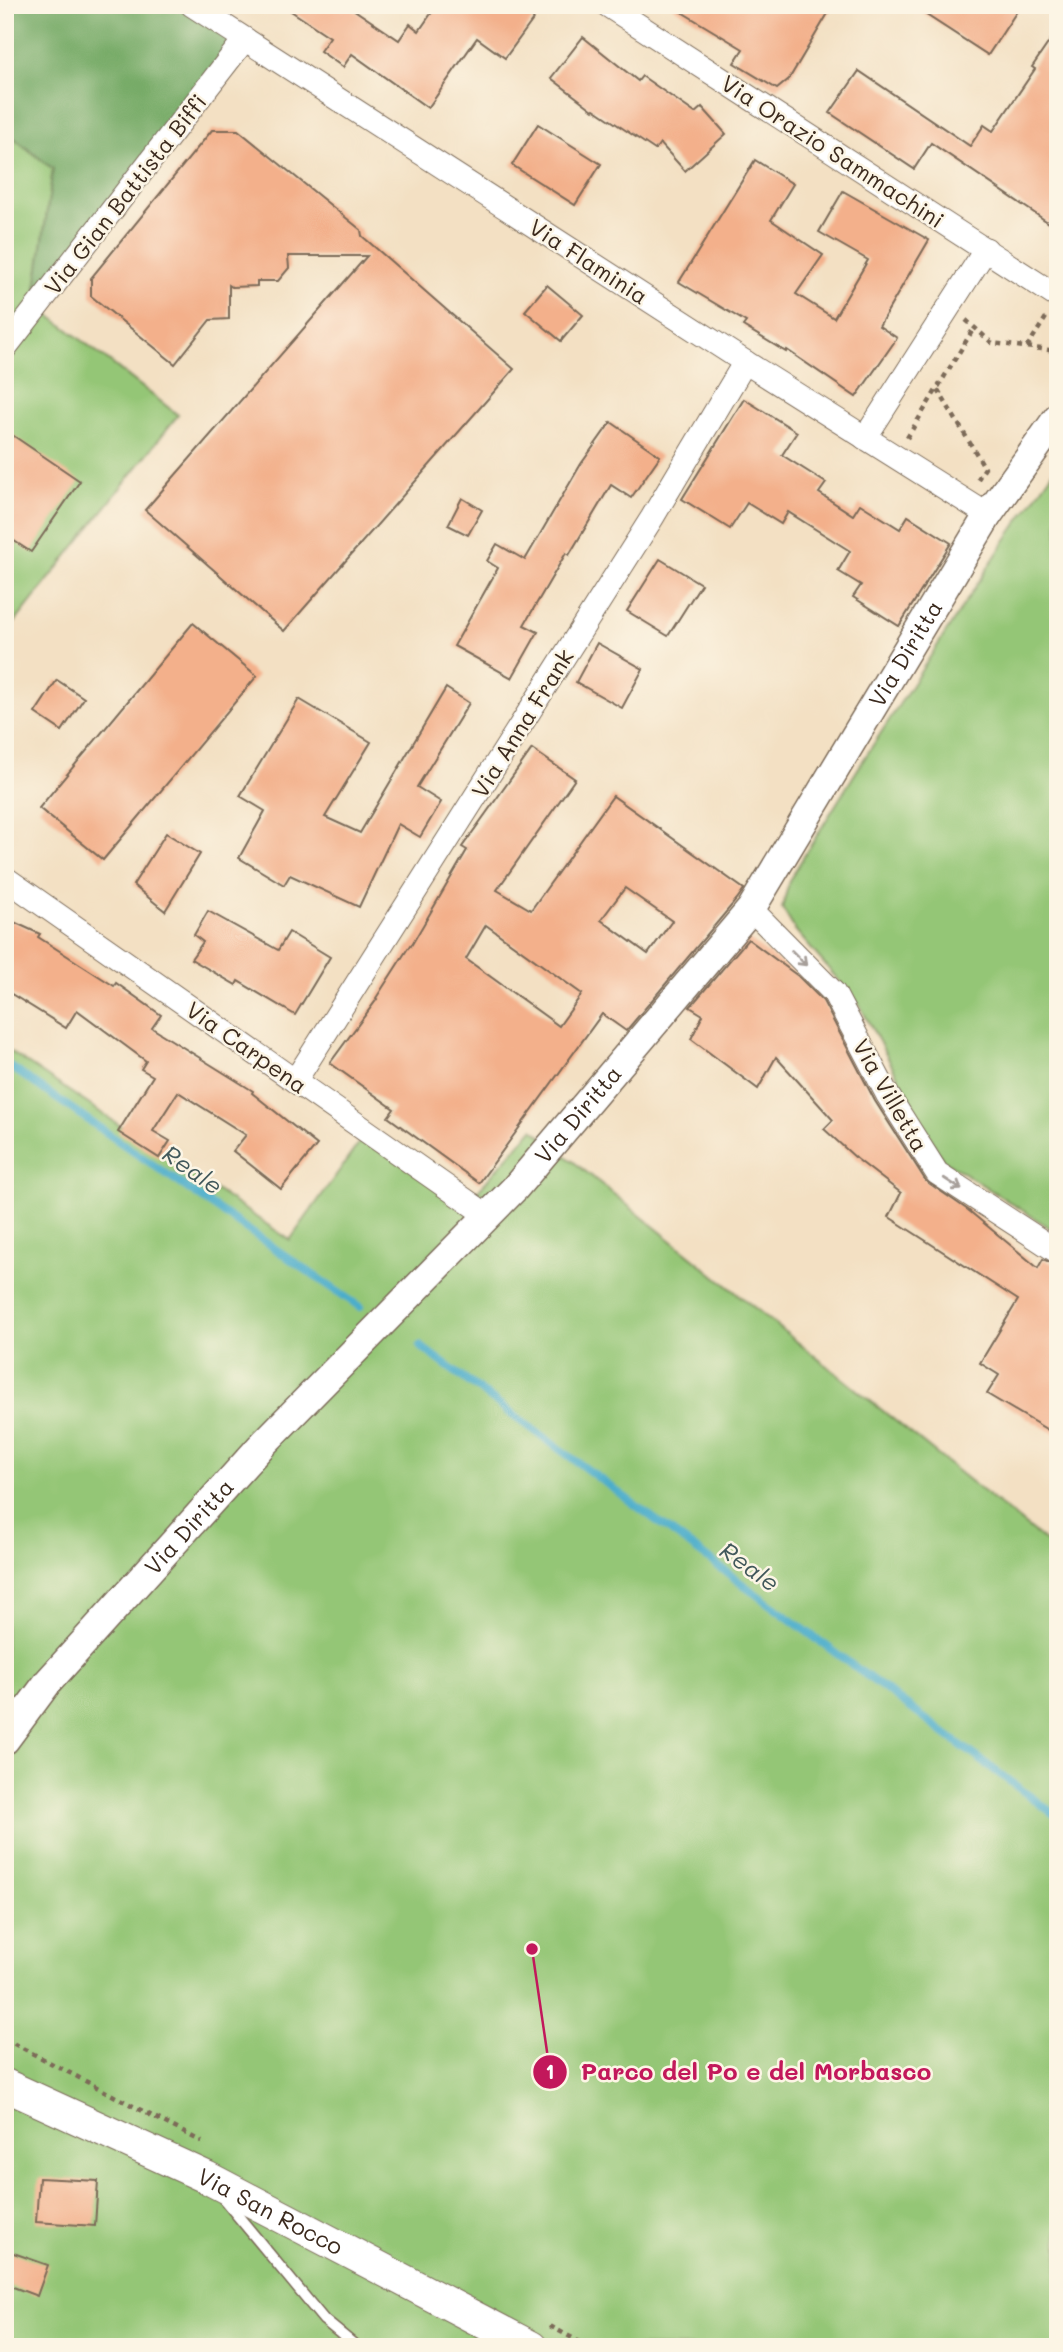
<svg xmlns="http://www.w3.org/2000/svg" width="1063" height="2352" font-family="Mali,sans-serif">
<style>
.green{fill:#94c676;stroke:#68784a;stroke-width:2}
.forest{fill:#77ab67;stroke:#596a42;stroke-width:2}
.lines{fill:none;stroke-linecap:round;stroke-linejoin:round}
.stream{stroke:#4cadcb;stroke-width:8}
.building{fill:#f3b08b;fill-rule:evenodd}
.service-casing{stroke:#7b6a58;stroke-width:13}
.minor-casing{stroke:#7b6a58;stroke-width:25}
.tertiary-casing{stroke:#7b6a58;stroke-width:31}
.secondary-casing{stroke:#7b6a58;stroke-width:34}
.path{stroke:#7b6a58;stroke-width:4.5;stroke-dasharray:5 5;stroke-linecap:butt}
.service{stroke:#fff;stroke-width:10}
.minor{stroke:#fff;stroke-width:23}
.tertiary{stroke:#fff;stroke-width:28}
.secondary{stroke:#fff;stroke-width:32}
.oneway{stroke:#a79f9a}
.labels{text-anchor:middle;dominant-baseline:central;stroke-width:5;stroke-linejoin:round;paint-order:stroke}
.street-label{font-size:23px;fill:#3b2a1e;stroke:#fcf5e5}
.water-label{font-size:24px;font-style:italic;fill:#41585b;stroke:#fcf5e5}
.leader{fill:none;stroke:#c2185b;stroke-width:2.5}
.callout-dot{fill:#c2185b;stroke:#fcf5e5;stroke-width:2.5}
.mark-label{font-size:21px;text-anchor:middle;font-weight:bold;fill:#fff}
.callout-label{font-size:24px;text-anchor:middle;font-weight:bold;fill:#c2185b;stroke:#fcf5e5;stroke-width:5;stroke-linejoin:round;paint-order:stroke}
</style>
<rect width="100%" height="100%" fill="#fcf5e5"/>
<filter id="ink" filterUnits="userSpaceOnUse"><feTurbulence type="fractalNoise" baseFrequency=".0143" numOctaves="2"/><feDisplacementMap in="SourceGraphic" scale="14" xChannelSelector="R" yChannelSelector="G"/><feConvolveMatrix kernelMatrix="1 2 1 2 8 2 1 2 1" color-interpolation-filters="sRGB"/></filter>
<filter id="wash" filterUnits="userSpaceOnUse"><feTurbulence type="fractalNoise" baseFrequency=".00686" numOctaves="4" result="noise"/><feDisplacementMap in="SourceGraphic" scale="28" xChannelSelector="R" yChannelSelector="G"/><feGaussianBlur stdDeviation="1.57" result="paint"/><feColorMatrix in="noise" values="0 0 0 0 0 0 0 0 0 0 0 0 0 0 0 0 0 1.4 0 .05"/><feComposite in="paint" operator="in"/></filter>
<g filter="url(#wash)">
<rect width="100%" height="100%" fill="#f3e0c3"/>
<g class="green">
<path d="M5,131L53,169L34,303L178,415L5,635Z"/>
<path d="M1058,465V1233L942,1159L859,1004L795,930L782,908L790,879L864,759L1005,541Z"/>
<path d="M5,1048L290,1240L364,1136L464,1206L533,1129L1058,1552V2347H5Z"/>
</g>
<path class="forest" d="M5,5H184L250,51L34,303L53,169L5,131Z"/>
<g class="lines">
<g class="stream">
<path d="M5,1063L360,1307"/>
<path d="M420,1346L1058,1817"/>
</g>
</g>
<g id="blocks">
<g class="building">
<path d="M282,5H347L399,40L410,24L419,31L437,5H519L535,17L505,58L477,38L428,108L352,54L343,67L320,51L330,37Z"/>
<path d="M670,5H833L789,79L777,89L734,63L743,49Z"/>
<path d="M911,5H1021L988,55Z"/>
<path d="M1058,29V229L931,143L914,169L830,113L859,71L970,146L984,125L993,131L1035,69L1032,67Z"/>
<path d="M583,37L638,81L642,76L695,113L702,107L726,134L685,171L660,143L655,150L594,109L593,110L551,78Z"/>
<path d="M538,124L601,164L575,205L512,165Z"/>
<path d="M212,130H238L361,230L362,236L514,369L284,631L145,510L367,256H288L289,268L278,281H257V286L232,287L229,285V319L210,320L175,364L91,296V278Z"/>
<path d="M755,160L793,184L771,220L823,255L796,294L834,318L868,260L819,232L843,191L929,240L879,326L897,338L856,397L787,350L786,352L743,326L746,322L679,282Z"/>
<path d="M547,285L583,315L561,341L525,311Z"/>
<path d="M744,399L797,432L782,455L826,483L819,493L853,515L860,504L900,529L908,516L951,543L899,626L853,597L861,585L838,571L850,551L788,512L781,524L747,503L730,529L682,499Z"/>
<path d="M611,422L660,456L631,498L611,485L569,555L566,553L524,625L538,632L512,678L454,646L498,568L487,561L497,544L525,560L581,464Z"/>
<path d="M5,430L80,481L31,552L5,535Z"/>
<path d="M462,498L482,510L468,535L448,525Z"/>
<path d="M660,559L701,584L668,636L627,611Z"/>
<path d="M193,623L257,676L103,860L39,808Z"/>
<path d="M597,643L643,669L622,708L576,682Z"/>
<path d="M57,680L84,698L62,731L35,713Z"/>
<path d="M446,688L469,703L417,787L441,802L420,837L398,824L359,907L290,875L284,885L239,858L265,811L240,796L299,699L371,742L325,817L360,833Z"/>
<path d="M532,749L575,779L497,890L531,910L613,796L744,889L737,899L626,1031L602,1014L479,1183L388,1117L394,1109L330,1063L377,999L376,998L410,945L411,946L467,850L462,847ZM625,888L672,921L648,954L601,920ZM486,925L582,994L559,1026L466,959Z"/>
<path d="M166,833L200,854L165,911L133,885Z"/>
<path d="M208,911L278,950L289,932L330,957L295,1015L238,981L236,985L191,959L203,942L194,935Z"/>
<path d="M5,918L40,934L38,937L114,986L116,983L161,1015L152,1028L253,1091L252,1093L317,1145L281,1189L233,1151L246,1135L178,1092L153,1131L170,1141L159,1158L118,1132L153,1076L141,1069L146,1061L77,1010L66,1028L5,990Z"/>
<path d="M748,939L798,976L823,1001L875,1101L926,1181L968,1210L1038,1268L1043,1259L1058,1266V1436L987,1394L999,1375L980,1363L1018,1300L889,1217L901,1193L857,1159L824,1129L833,1120L776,1057L758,1089L691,1039L703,1015L690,1007Z"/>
<path d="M39,2178L98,2181L95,2226L36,2222Z"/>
<path d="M5,2250L48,2265L37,2296L5,2284Z"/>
</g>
</g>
</g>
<g filter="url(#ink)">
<use href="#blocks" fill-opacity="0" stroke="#7b6a58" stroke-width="2"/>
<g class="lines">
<defs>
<path id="service" d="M223,2198L324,2320L357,2347"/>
<g id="minor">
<path d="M192,5L745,362L988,515"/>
<path d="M607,5L1058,297"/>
<path d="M5,348L245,39"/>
<path d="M865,438L986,249"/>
<path d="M5,878L488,1216"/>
<path d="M751,909L834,993L887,1094L937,1173L1058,1252"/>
<path d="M295,1081L652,518L745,362"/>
</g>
<g id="tertiary">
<path id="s1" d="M5,1740L48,1682L263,1444L515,1188L751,909L988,515L1058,417"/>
</g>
<g id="secondary">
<path id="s2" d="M5,2085L206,2177L531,2347"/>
</g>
</defs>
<use href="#service" class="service-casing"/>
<use href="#minor" class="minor-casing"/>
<use href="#tertiary" class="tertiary-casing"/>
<use href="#secondary" class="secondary-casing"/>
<g class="path">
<path d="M1049,5L1058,11"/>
<path d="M966,320L992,343L1058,351"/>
<path d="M1027,347L1047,316"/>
<path d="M938,390L985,468L976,482"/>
<path d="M907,438L974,328"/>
<path d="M5,2039L202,2142"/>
<path d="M550,2326L589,2347"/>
</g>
<use href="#service" class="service"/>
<use href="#minor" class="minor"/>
<use href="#tertiary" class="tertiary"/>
<use href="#secondary" class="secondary"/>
</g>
<defs><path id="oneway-shaft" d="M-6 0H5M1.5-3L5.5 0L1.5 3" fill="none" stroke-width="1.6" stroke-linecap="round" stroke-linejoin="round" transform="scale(1.75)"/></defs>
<g class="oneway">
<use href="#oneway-shaft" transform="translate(799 958) rotate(45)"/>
<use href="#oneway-shaft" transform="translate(953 1184) rotate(33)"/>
</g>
</g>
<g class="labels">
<g class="street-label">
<text transform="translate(833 151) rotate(33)">Via Orazio Sammachini</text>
<text transform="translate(125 194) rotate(-52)">Via Gian Battista Biffi</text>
<text transform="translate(589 261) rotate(33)">Via Flaminia</text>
<text stroke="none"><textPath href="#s1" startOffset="1416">Via Diritta</textPath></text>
<text transform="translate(522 723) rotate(-58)">Via Anna Frank</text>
<text transform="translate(247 1047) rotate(35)">Via Carpena</text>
<text transform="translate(891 1095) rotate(60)">Via Villetta</text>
<text stroke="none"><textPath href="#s1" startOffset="849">Via Diritta</textPath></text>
<text stroke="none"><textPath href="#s1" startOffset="282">Via Diritta</textPath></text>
<text stroke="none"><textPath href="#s2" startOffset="294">Via San Rocco</textPath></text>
</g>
<g class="water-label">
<text transform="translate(193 1169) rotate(35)">Reale</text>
<text transform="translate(750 1566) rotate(36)">Reale</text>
</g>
</g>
<path class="leader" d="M532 1949L550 2072"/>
<g class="callout-dot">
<circle cx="532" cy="1949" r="7"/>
<circle cx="550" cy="2072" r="18"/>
</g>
<g class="mark-label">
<text x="550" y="2079">1</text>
</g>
<g class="callout-label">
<text x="756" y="2080">Parco del Po e del Morbasco</text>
</g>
<rect width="1063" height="2352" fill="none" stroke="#fcf5e5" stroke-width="28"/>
</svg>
